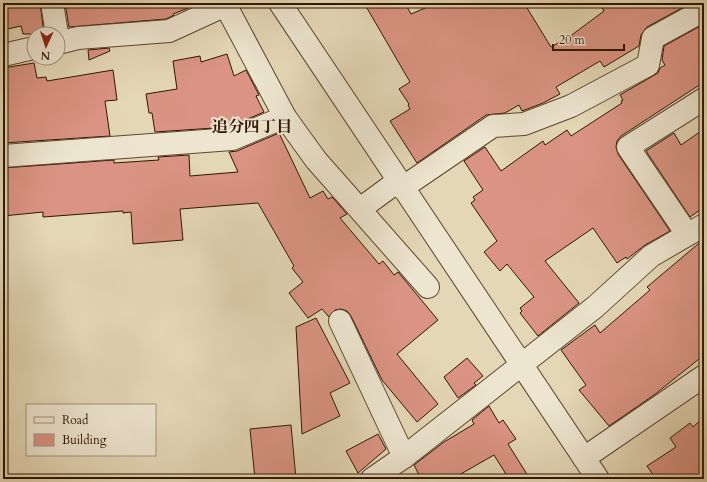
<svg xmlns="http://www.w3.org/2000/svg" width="707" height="482" font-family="Cardo,'Noto Serif JP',serif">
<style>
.building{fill:#db9483;stroke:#301600}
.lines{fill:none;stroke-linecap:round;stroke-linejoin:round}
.minor-casing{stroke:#5d462e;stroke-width:24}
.minor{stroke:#ede5d0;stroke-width:22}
.labels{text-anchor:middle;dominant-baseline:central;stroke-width:4;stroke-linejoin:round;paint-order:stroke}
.neighbourhood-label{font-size:16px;font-weight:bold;fill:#301600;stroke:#ede5d0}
</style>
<rect width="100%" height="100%" fill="#e4d7b6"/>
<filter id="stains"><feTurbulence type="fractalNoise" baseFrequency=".005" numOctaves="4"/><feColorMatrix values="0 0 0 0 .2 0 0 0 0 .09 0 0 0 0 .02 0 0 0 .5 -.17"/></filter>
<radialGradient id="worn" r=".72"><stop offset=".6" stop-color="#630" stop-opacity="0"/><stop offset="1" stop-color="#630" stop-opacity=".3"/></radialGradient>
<g class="building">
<path d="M3,3H40L44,34H23L21,26L3,30Z"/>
<path d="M65,3H188V8L173,14L174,15L166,19L69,27Z"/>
<path d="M364,3H405L411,14L437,3H524L551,47L569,37L604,11L599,3H691L647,27L641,35L639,46L604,67L600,61L556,87L560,94L543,103L522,111L519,105L505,113L486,115L417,163L390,121L410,109L408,105L409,104L399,89L410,82Z"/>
<path d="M704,24V82L621,136L617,141L616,147L618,154L670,231L645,245L627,259L626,257L617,263L593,228L545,261L579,303L538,336L520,313L522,311L520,308L534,297L507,264L500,271L484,252L497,241L471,203L475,200L473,197L483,190L464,161L485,147L501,171L543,141L545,145L567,130L571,136L622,103L621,101L623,100L620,95L658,73L660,68L665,65L662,60L664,46Z"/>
<path d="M109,48L110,51L89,60L88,50Z"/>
<path d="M227,54L234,76L246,70L259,95L256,96L264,112L229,127L155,132L152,113H149L146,94L177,89L173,61L200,56L201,62Z"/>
<path d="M34,63L37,78L46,77L47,81L113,70L117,100L105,101L110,136L3,143V68Z"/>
<path d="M704,129V207L690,217L646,151L674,133L681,145Z"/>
<path d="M279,133L310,198L323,191L328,199L332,197L347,214L340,218L379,264L383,261L394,275L398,272L438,320L397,354L438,404L417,422L382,380L351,316L347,311L341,309L335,310L329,317L322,309L308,318L289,293L303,282L292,268L294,266L258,203L180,209L183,240L133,244L131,212L123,213V211L43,217V212L3,216V168L114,160V163L159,160L158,157L189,155L190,176L238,172L229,152L237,151Z"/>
<path d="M704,239V355L654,395L609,426L579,390L586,385L561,350L595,325L600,333L650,290L647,287Z"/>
<path d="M316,318L350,383L330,393L340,416L302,434L296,327Z"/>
<path d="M467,358L483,376L474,383L476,385L458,398L444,377Z"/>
<path d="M489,406L499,423L503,420L516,439L508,444L530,479H509L494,455L452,479H421L414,465L444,442L474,424L472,420Z"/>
<path d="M704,417V473L695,479H656L647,466L676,447L670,438L690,423L693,427Z"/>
<path d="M291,425L296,479H255L250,429Z"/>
<path d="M378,434L386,449L358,473L346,451Z"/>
</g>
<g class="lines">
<defs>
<g id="minor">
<path d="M52,3L57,34"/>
<path d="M280,3L598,479"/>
<path d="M226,6L285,117L316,160L428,287"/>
<path d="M58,43L78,38L169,31L230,3"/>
<path d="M3,55L34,48"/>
<path d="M3,156L232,139L285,117"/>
<path d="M402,188L493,126L524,124L571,106L648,65L653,38L704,10"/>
<path d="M360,209L398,181"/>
<path d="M687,234L628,147L704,99"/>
<path d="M340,321L404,457L595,307L651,256L704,225"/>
<path d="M584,458L704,376"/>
<path d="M372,479L404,457"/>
</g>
</defs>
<use href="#minor" class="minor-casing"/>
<use href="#minor" class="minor"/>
</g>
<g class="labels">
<g class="neighbourhood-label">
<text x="252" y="127">追分四丁目</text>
</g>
</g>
<rect width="707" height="482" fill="none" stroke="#e4d7b6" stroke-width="16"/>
<rect x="4" y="4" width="699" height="474" fill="none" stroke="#301600" stroke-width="2"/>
<rect x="8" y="8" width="691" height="466" fill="none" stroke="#301600"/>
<rect x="26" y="404" width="130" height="52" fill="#ede5d0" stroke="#a1927d"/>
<rect x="34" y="417" width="20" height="6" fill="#ede5d0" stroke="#a1927d"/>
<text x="62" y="424" font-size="12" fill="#301600">Road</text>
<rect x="34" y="434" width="20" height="12" fill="#db9483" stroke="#a1927d"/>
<text x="62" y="444" font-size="12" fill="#301600">Building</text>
<g transform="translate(46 46) rotate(183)"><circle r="19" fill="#ede5d0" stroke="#a1927d"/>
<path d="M0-3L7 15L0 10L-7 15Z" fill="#8f2418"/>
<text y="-6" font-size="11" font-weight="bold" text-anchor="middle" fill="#301600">N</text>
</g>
<path d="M553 44v6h71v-6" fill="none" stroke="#301600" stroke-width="2"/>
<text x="559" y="44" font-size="12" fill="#301600" stroke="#ede5d0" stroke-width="3" paint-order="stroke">20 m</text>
<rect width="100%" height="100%" filter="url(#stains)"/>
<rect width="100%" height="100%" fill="url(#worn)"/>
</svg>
